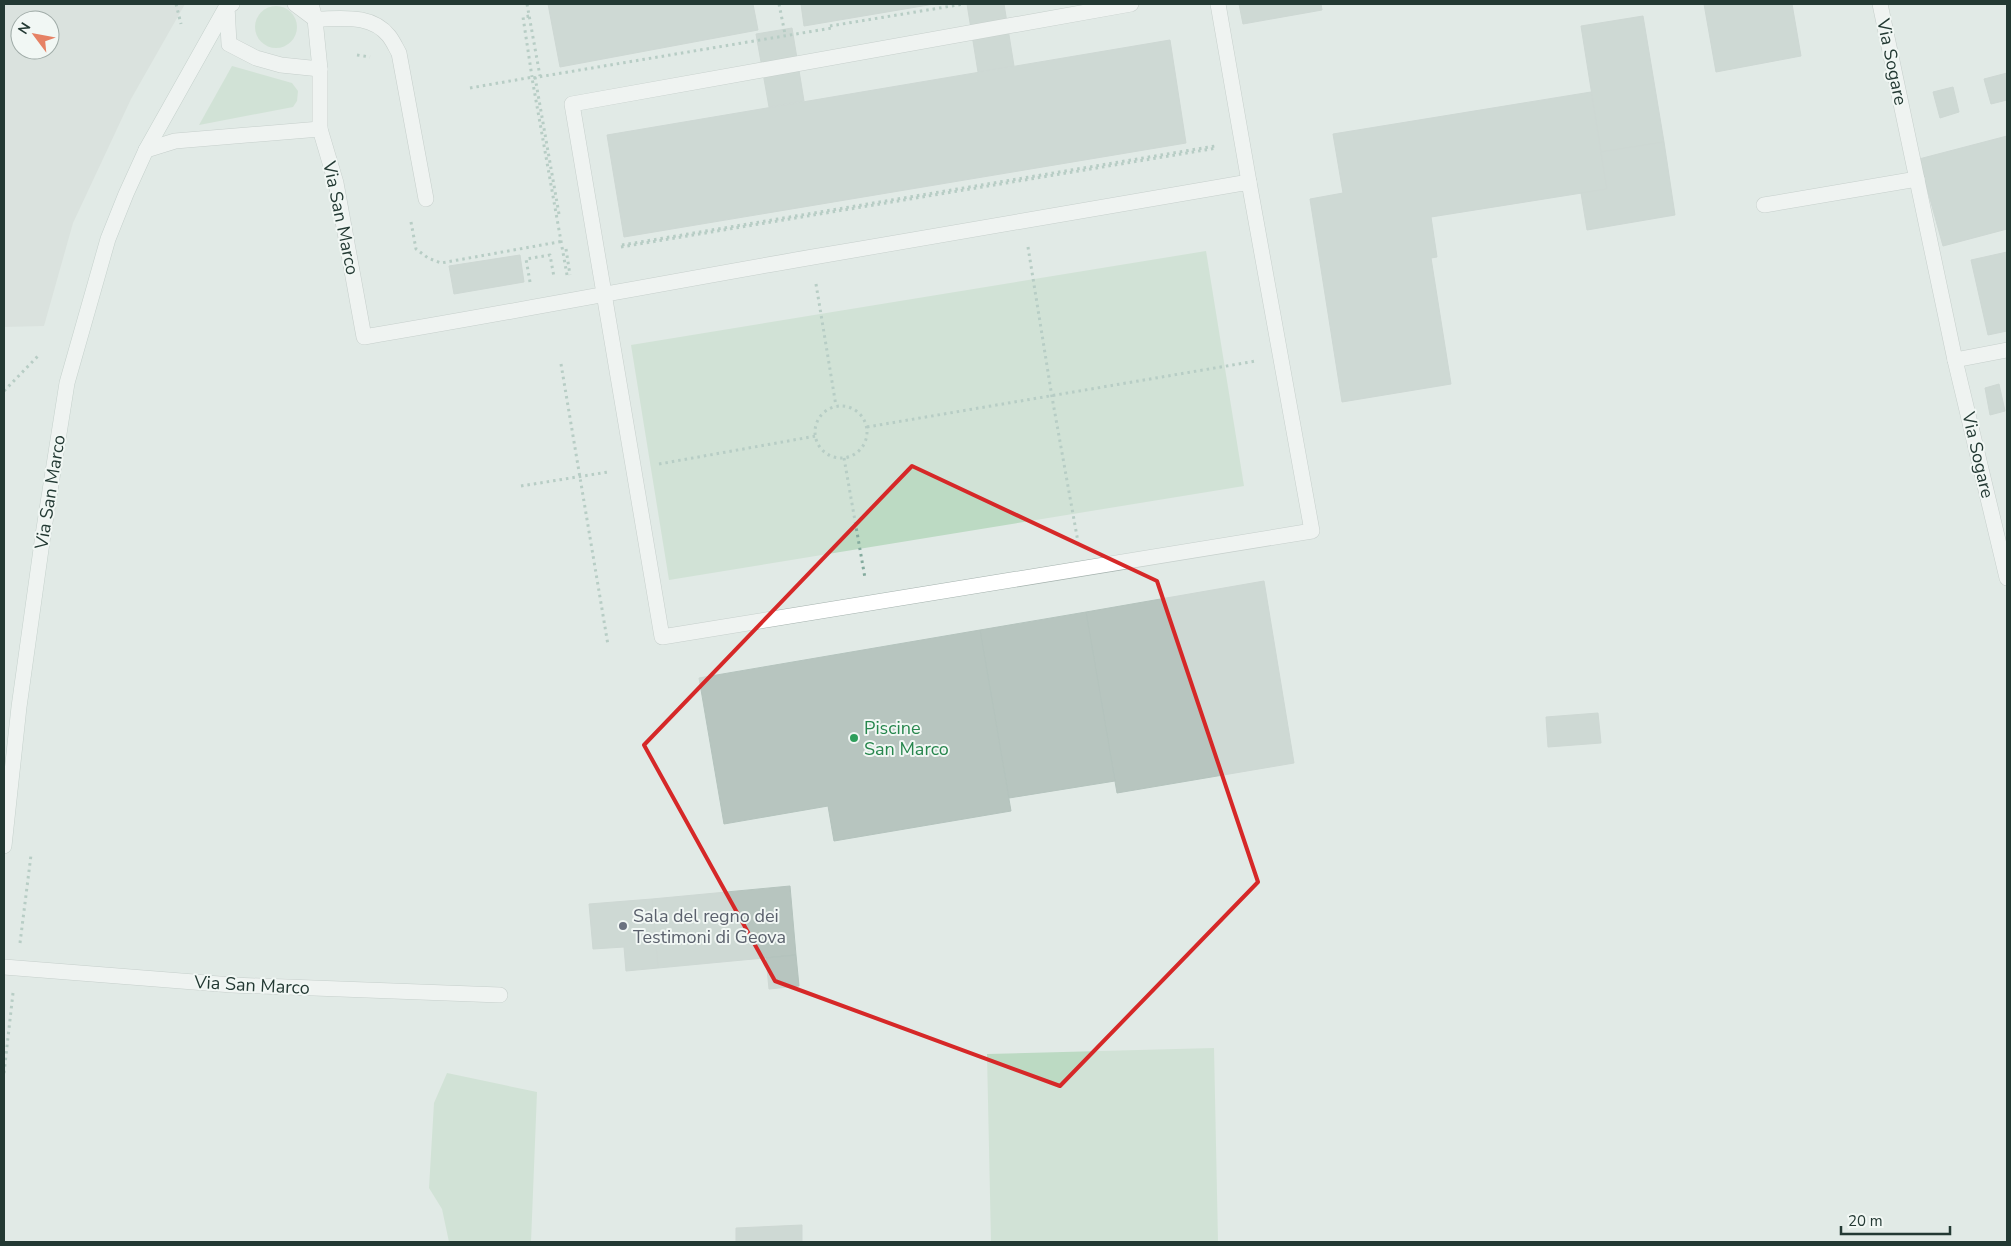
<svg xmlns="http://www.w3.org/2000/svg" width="2011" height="1246" font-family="'Nunito Sans',sans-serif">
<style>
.built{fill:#d0dad5;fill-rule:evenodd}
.green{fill:#bcdac3}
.building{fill:#b7c5bf;stroke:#b4c3bd}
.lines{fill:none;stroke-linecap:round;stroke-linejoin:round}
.lane-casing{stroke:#a4b1ad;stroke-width:16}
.street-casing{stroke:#a4b1ad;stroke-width:16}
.secondary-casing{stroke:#a1b5ae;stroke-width:16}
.path{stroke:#84ab9e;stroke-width:3;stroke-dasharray:2.5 4;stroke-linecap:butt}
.lane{stroke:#fff;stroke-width:15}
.street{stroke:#fff;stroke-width:15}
.secondary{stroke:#fff;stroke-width:15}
.marked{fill:none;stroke:#d62828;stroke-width:4;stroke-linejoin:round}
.leisure-dot{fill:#2e9e5b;stroke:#f1f7f4;stroke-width:2}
.worship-dot{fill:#6b7280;stroke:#f1f7f4;stroke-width:2}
.labels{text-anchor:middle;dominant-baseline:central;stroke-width:4;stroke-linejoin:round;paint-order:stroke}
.street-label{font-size:18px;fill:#233933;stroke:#f1f7f4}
.leisure-label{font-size:18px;fill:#27864d;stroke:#f1f7f4;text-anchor:start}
.worship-label{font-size:18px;fill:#5b616d;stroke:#f1f7f4;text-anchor:start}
</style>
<rect width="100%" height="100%" fill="#e1eae6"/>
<path class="built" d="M4,4H185L131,99L73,223L44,326L4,327ZM20,20H50V50H20Z"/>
<g class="green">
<circle cx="276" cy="27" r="21"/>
<path d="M232,66L292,83L298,91L297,101L293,107L199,125Z"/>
<path d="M1206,251L1244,486L669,580L631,345Z"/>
<path d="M1214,1048L1218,1242H991L987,1054Z"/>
<path d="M447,1073L537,1092L531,1242H449L442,1209L429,1188L434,1103Z"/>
</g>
<g class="building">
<path d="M548,4H753L758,30L560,67Z"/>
<path d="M801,4H934L804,26Z"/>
<path d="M967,4H1004L1014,66L978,72Z"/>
<path d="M1239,4H1321L1322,10L1243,24Z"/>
<path d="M1704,4H1792L1801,56L1716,72Z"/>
<path d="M1643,16L1664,142L1601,152L1581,26Z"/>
<path d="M792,28L804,101L769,107L756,34Z"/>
<path d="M1170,40L1186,143L624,237L607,135Z"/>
<path d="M2007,73V100L1991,104L1984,79Z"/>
<path d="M1953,87L1959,112L1940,118L1933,92Z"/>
<path d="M1591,92L1607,189L1431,217L1437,257L1431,258L1451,384L1342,402L1310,199L1343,193L1333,134Z"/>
<path d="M2007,136V229L1943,246L1919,159Z"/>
<path d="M1664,142L1675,215L1587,230L1581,193L1607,189L1601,152Z"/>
<path d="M2007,252V331L1988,335L1971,260Z"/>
<path d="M520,255L524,282L454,294L449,266Z"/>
<path d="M1999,384L2005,411L1990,415L1985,388Z"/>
<path d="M1264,581L1294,763L1117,793L1086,612Z"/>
<path d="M1086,612L1115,781L1009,798L980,630Z"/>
<path d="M980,630L1011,811L834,841L828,806L724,824L699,678Z"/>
<path d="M1598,713L1601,743L1548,747L1546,717Z"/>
<path d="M790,886L796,955L658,968L652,899Z"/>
<path d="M652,899L658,968L626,971L624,947L593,949L589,904Z"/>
<path d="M796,955L799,986L769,989L766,958Z"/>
<path d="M802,1225V1242H736V1228Z"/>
</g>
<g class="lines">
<defs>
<g id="lane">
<path d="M232,4L227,6L229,44L256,58L281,65L320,69"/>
<path d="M295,4L315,19C340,19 371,13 389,36C393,41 396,48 399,53L426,199"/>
<path d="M311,4L315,19L320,69V129L336,183L364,337C513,312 663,283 813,257C958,232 1103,208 1249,182L1312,531L662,637C632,459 602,281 572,104L1131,4"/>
<path d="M1218,4L1249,182"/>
<path d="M146,150L175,141L320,129"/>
</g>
<g id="street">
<path d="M1880,4L1955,360L2007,578"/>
<path d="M1764,205L1917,179"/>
<path d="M1955,360L2007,350"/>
<path d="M4,967L232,985L500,995"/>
</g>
<path id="secondary" d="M4,846L19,707L43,535L67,383L108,239L126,194L146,150L228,4"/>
</defs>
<use href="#lane" class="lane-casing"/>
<use href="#street" class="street-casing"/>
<use href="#secondary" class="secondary-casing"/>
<g class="path">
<path d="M176,4L181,24"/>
<path d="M527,4L540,76"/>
<path d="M779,4L785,34"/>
<path d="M529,16L523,17L532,77"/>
<path d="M830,26L964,4"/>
<path d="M357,55L370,57"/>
<path d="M535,77L559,214"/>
<path d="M470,88L533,77"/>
<path d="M411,222L416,249L428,258L441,263L564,241"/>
<path d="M622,245L1215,146"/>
<path d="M621,247L1217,148"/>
<path d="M1028,247L1052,397L1078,542"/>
<path d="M566,249L570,275"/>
<path d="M567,275L532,78L832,28"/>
<path d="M530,282L526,259L550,255L554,277"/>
<path d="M816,284L836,406"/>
<path d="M561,364L608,645"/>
<path d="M4,391L38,356"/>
<circle cx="841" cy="432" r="26"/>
<path d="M867,427L1256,361"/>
<path d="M844,458L865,578"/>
<path d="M659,464L816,436"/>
<path d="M521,486L608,472"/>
<path d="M20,943L31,855"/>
<path d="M4,1073L13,993"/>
</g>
<use href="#lane" class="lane"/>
<use href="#street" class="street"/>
<use href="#secondary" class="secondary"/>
</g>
<path d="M0 0H2011V1246H0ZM912,466L1157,581L1258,882L1060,1086L775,981L644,745Z" fill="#e1eae6" fill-opacity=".55" fill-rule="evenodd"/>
<path class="marked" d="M912,466L1157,581L1258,882L1060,1086L775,981L644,745Z"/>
<circle class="leisure-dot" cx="854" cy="738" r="5"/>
<circle class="worship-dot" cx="623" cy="926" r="5"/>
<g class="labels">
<g class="street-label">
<text transform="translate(1892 62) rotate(78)">Via Sogare</text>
<text transform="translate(341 218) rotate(78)">Via San Marco</text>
<text transform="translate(1978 455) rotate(77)">Via Sogare</text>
<text transform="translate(50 492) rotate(-81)">Via San Marco</text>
<text transform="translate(252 985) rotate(3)">Via San Marco</text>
</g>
<g class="leisure-label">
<text x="864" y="728">Piscine<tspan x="864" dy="21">San Marco</tspan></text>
</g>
<g class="worship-label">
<text x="633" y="916">Sala del regno dei<tspan x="633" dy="21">Testimoni di Geova</tspan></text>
</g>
</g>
<rect width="2011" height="1246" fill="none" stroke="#233933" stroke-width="10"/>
<g transform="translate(35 35) rotate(302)"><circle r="24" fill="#f1f7f4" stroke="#9faba7"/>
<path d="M0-4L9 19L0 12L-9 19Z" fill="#e68164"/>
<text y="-8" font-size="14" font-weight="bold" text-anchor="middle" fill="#233933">N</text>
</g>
<path d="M1841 1226v8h109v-8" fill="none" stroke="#233933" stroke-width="2.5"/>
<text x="1848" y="1226" font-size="15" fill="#233933" stroke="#f1f7f4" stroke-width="4" paint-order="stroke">20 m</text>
</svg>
